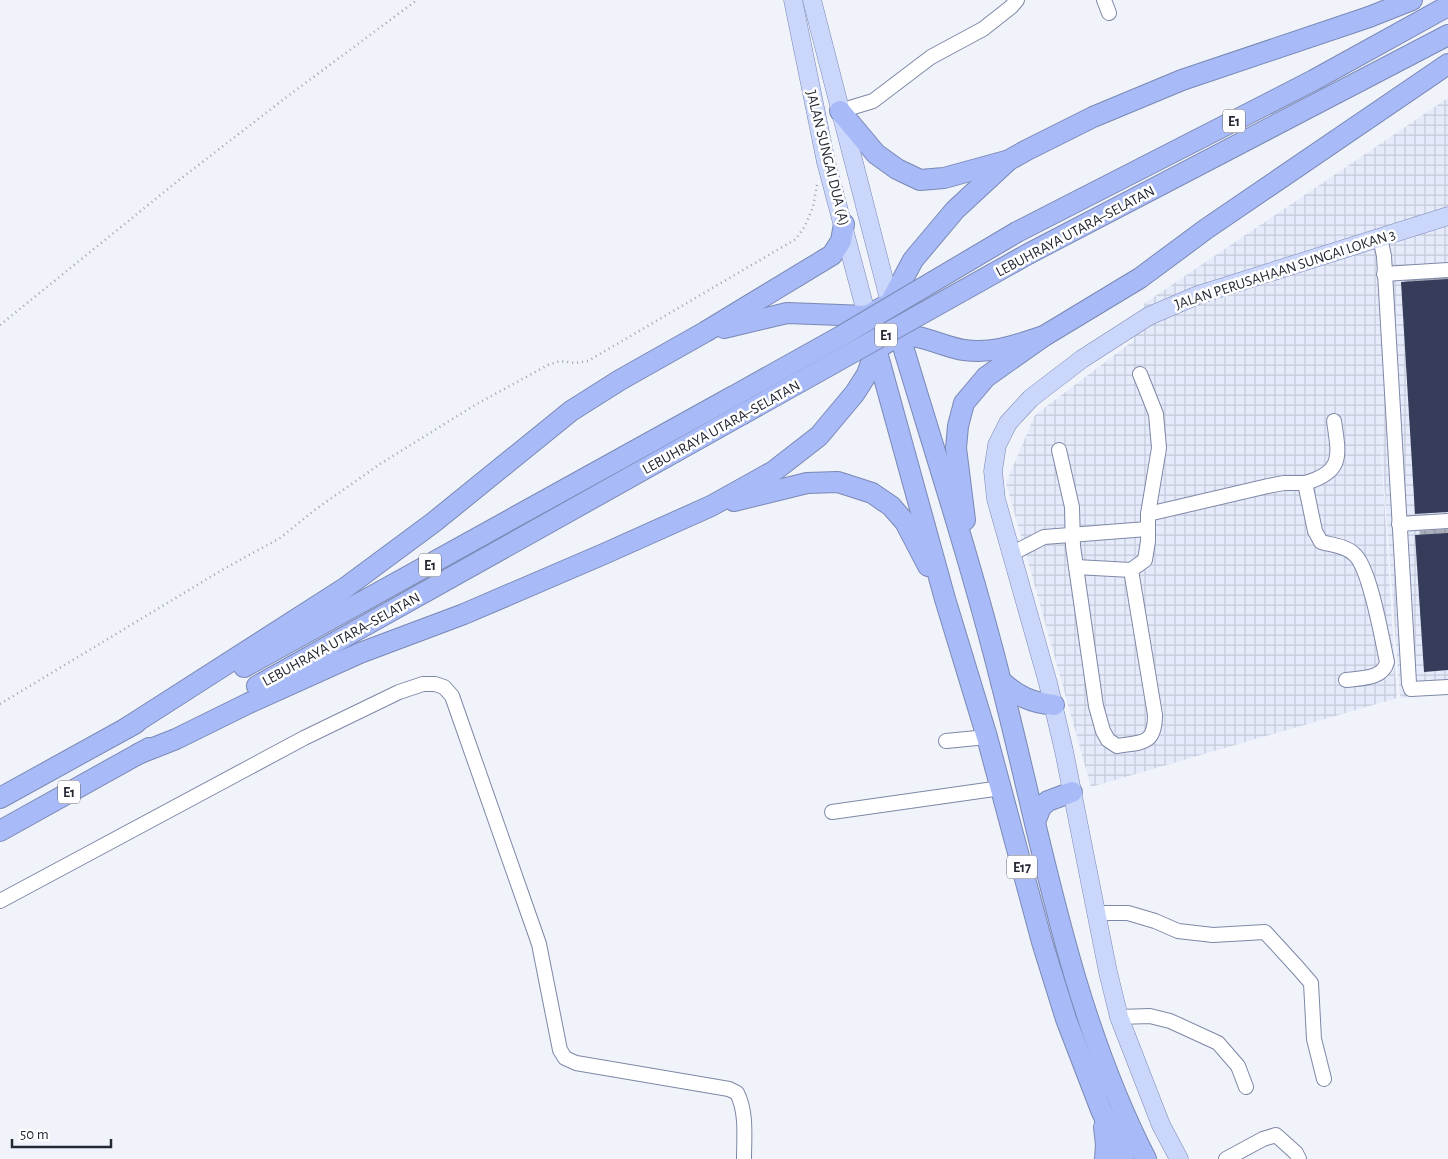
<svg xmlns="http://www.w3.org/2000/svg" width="1448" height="1159" viewBox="0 0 1448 1159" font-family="'Alegreya Sans',sans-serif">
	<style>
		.industrial { fill: url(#industrial-grid) }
		.building { fill: #363e5a; filter: url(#shadow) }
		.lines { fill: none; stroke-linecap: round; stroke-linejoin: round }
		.minor-casing { stroke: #7e88a7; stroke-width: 16 }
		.major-casing { stroke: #7a88b4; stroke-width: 19 }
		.highway-casing { stroke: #7a88b4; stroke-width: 22 }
		.path { stroke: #9fa2ab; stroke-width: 2.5; stroke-dasharray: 1 4; stroke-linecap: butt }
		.minor { stroke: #fff; stroke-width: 14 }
		.major { stroke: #cbd6fb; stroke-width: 18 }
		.highway { stroke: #a8bbf8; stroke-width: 20 }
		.highway-bridge-casing { stroke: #7a88b4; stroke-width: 22; stroke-linecap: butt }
		.highway-bridge { stroke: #a8bbf8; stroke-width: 20 }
		.labels { text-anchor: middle; stroke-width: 5; stroke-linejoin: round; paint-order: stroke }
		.shield { fill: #fff; stroke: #666972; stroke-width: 1 }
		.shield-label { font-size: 14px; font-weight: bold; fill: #252935 }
		.street-label { font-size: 15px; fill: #252935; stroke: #fff }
	</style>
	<defs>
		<pattern id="industrial-grid" width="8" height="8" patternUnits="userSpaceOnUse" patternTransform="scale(1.25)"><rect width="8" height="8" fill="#e6ebfc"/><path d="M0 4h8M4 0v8" fill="none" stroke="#c5cad9"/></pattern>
		<filter id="shadow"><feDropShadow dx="4.5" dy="-4.5" stdDeviation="0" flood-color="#0004"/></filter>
	</defs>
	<rect width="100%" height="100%" fill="#f0f3fa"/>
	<path class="industrial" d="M1448 98V693L1400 698 1377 389 1397 698 1091 787 1006 483 1035 415 1133 341 1145 303Z"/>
	<g class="building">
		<path d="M1448 279V512L1415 514 1401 282Z"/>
		<path d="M1448 533V670L1424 672 1415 535Z"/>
	</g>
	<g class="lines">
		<g class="minor-casing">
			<g id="minor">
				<path d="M1104 0 1109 13"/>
				<path d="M840 111 873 101 931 57 983 29 1011 7 1017 0"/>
				<path d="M1380 238 1384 256 1409 683 1411 689 1448 687"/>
				<path d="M1384 274 1448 270"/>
				<path d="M1059 450 1072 507 1073 546 1096 706 1103 731 1108 740 1117 746C1142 742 1155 745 1155 715L1131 570 1145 560 1148 541V514L1159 448 1156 414 1140 374"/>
				<path d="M1305 483C1344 472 1339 455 1334 421"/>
				<path d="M1148 514 1268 486 1284 483H1305L1315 531 1321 542C1332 545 1346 546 1354 554 1370 567 1382 639 1387 662 1383 679 1361 678 1346 680"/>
				<path d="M1399 524 1448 521"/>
				<path d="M1011 554 1044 537 1147 529"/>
				<path d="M1076 567 1131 570"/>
				<path d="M946 741 987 737"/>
				<path d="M832 812 1001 788"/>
				<path d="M0 901 304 738 399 692 423 684H435L444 687 452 696 539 944 560 1050 565 1058 576 1063 729 1089 737 1093C747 1112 744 1138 744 1159"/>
				<path d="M1097 913H1128L1155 921 1178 931 1213 935 1265 932 1298 968 1311 983 1314 1039 1324 1079"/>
				<path d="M1119 1017 1150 1016 1170 1021 1218 1043 1238 1066 1246 1087"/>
				<path d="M1226 1159 1263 1139 1276 1135 1296 1153 1299 1159"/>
			</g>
		</g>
		<g class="major-casing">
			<g id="major">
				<path d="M793 0 826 162 867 316"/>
				<path d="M812 0 890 303"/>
				<path d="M1179 1159 1161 1125 1119 1017 1108 972 1064 751 1048 683 996 499 993 471 997 445 1008 423 1031 398 1082 359 1149 316 1198 295 1448 216"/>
			</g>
		</g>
		<g class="highway-casing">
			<g id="highway">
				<path d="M840 111 876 154 897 169 920 180 944 178 1006 161"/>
				<path d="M1017 232 1314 80 1448 6"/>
				<path d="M1030 253 1448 35"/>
				<path d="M890 303C927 429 969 554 1001 682 1042 842 1070 1011 1146 1159"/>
				<path d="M867 316 945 599 987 737 1042 942 1066 1019 1101 1110 1124 1159"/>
				<path d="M724 328 787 313 867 316 890 303 913 260 955 210 1009 160 1027 150 1093 117 1182 80 1369 17 1412 0"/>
				<path d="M734 501 807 483 838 482 872 493 891 506 905 522 928 566"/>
				<path d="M965 520 956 448 958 426 964 403 986 377 1044 336 1140 278 1206 229 1448 64"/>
				<path d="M244 667 732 397"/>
				<path d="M1001 681C1019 697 1030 702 1054 705"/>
				<path d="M257 686 741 415"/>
				<path d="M125 729 345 588 434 522 571 411 620 380 705 332 832 255 841 241 844 224"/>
				<path d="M138 754 176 739 249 703 360 653 464 614 606 553 711 506 774 471 819 436 855 393 867 374 876 349C884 345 892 338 900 336 917 332 946 348 964 350 994 354 1016 345 1044 336"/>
				<path d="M0 798 136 723"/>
				<path d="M1035 822 1041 807 1048 801 1072 792"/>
				<path d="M0 831 149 748"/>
				<path d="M1104 1127 1106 1145 1105 1159"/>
			</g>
		</g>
		<g class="path">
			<path d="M0 325 179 180 288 96 417 0"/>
			<path d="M0 704 222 570 280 538 316 509 380 464 475 405 548 365 560 361 575 363 588 361 796 239 805 226 813 207 817 185"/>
		</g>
		<use href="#minor" class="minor"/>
		<use href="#major" class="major"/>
		<use href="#highway" class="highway"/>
		<g class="highway-bridge-casing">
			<g id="highway-bridge">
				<path d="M732 397 843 335 1017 232"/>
				<path d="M741 415 1030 253"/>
			</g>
		</g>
		<use href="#highway-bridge" class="highway-bridge"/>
	</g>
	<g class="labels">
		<g class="shield">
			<rect x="1223" y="109.5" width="22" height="23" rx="4"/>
			<rect x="875" y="323.5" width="22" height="23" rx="4"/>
			<rect x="419" y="553.5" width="22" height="23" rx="4"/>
			<rect x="58" y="780.5" width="22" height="23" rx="4"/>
			<rect x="1007" y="855.5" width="30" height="23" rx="4"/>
		</g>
		<g class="shield-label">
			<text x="1234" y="126">E1</text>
			<text x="886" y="340">E1</text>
			<text x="430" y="570">E1</text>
			<text x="69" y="797">E1</text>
			<text x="1022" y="872">E17</text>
		</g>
		<g class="street-label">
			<text transform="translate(828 158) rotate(76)" y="5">JALAN SUNGAI DUA (A)</text>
			<text transform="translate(1075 231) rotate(-28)" y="5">LEBUHRAYA UTARA–SELATAN</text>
			<text transform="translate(1285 269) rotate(-18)" y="5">JALAN PERUSAHAAN SUNGAI LOKAN 3</text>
			<text transform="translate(721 427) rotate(-29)" y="5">LEBUHRAYA UTARA–SELATAN</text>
			<text transform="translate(341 639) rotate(-29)" y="5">LEBUHRAYA UTARA–SELATAN</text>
		</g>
	</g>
	<path d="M12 1139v8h99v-8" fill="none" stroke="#252935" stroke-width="2.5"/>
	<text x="20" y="1139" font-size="15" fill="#252935" stroke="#ffffff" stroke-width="4" paint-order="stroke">50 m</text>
</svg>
